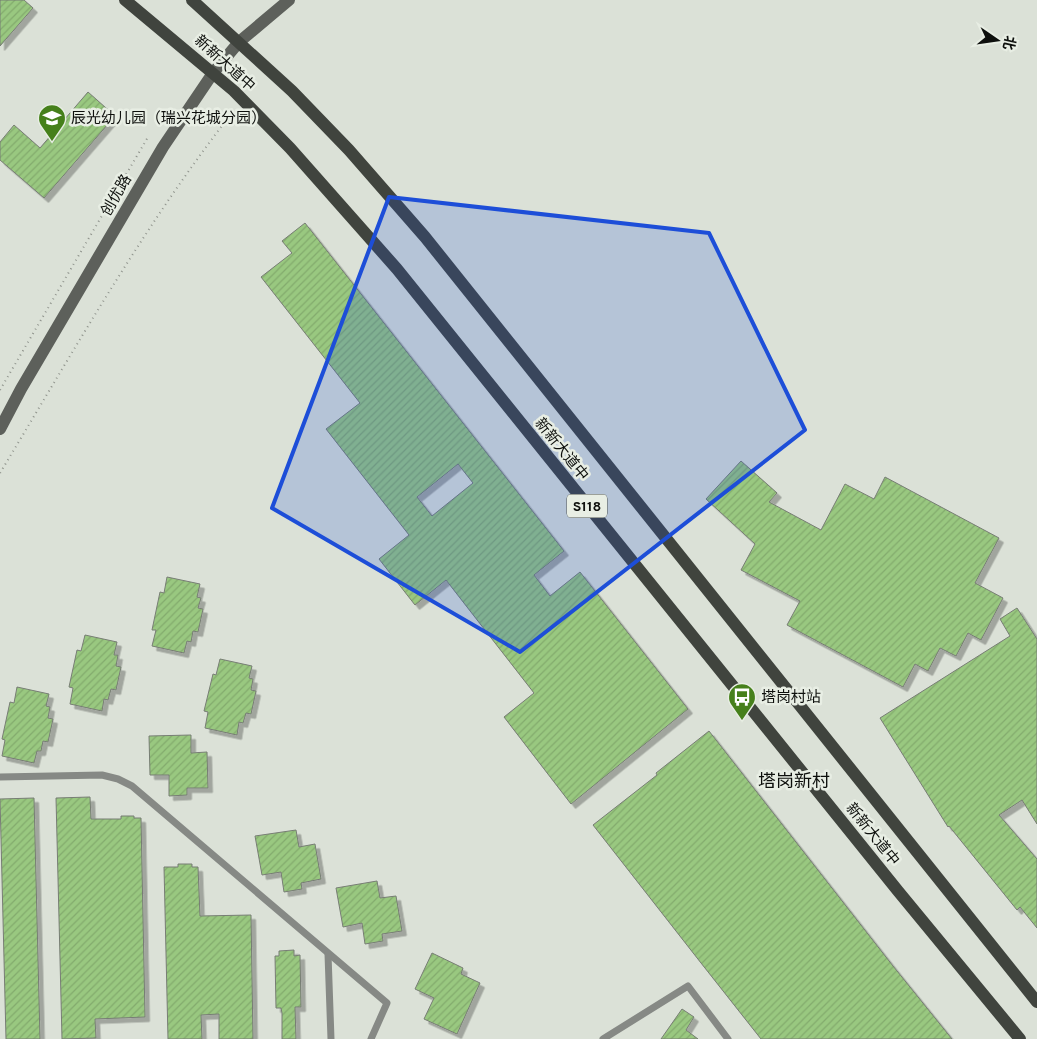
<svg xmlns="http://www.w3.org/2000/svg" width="1037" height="1039" viewBox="0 0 1037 1039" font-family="Overpass,'Noto Sans SC',sans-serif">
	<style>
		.building { fill: url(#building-hatch); stroke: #777d74; fill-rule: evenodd; filter: url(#shadow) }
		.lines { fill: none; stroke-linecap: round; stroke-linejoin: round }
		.path { stroke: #90948d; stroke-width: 2; stroke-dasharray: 1 4; stroke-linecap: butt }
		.lane { stroke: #868985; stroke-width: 7 }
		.secondary { stroke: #5d605b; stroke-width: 12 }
		.primary { stroke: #40443e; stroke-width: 12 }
		.marked { fill: #1d4ed8; fill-opacity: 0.2; stroke: #1d4ed8; stroke-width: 4; stroke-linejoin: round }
		.labels { text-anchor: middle; stroke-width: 5; stroke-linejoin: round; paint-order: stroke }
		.shield { fill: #e8eee4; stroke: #4f534e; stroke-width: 1 }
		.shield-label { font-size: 14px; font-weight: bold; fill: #0e100d }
		.street-label { font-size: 15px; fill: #0e100d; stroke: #e8eee4 }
		.poi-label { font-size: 15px; fill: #0e100d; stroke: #e8eee4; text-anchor: start }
		.quarter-label { font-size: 18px; fill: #0e100d; stroke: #e8eee4 }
	</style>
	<defs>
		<pattern id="building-hatch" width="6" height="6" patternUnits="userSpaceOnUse" patternTransform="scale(1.25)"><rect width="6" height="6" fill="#99c880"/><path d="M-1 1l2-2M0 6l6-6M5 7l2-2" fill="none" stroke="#83ab6d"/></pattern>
		<filter id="shadow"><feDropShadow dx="4.5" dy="4.5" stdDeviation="0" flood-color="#0004"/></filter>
	</defs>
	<rect width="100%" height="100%" fill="#dbe1d7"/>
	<g class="building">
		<path d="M0 0H24L33 8 0 46Z"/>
		<path d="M88 92 115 116 44 198 0 160V142L14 125 40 148Z"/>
		<path d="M305 223 564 551 534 575 550 596 580 572 688 709 571 804 504 717 534 693 460 598 446 580 415 605 379 559 409 535 326 429 360 403 261 277 292 253 282 241ZM458 464 473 483 432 516 417 497Z"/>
		<path d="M741 461 777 493 769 502 821 530 845 484 874 499 885 477 999 538 975 583 1003 598 981 640 968 633 956 656 940 648 928 671 915 664 903 687 787 625 800 601 741 570 755 544 706 499Z"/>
		<path d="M167 577 200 584 197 597 201 598 198 608 203 609 198 632 193 631 191 642 187 641 184 653 152 646 156 630H152L160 592 164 593Z"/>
		<path d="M1017 608 1037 639V824L1022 800 999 815 1037 859V928L1020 907 1017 910 949 826 948 827 880 718 1010 636 1000 619Z"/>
		<path d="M85 635 117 642 114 655H118L116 666 121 667 116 690 111 689 108 700 104 699 102 711 70 704 73 688 69 687 77 650 81 651Z"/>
		<path d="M220 659 252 666 249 678 253 679 251 690 256 691 251 714 246 713 243 723 239 722 237 735 205 728 208 712 204 711 213 674 216 675Z"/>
		<path d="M17 687 49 694 46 706 50 707 48 718 53 719 48 742 43 741 41 751H37L34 763 2 756 5 740 2 739 10 702 14 703Z"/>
		<path d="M709 731 893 966 952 1039H761L701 963 593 825 657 775 656 773Z"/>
		<path d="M191 735V753L207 752 208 788H187V795L169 796V775H150L149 736Z"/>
		<path d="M90 797 91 819H121V816H134V818H141L145 1017 95 1019 96 1038 62 1039 56 798Z"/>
		<path d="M34 798 40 1039H6L0 799Z"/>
		<path d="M296 830 299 847 315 844 321 879 301 883 302 889 284 892 281 872 262 875 255 836Z"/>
		<path d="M178 864H192V867H198L200 916 251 915 253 1039H219V1014L201 1015 202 1039H168L164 867H178Z"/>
		<path d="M377 881 380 898 396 896 402 931 382 934 383 941 365 944 362 923 343 927 336 888Z"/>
		<path d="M294 950V956L300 955 301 1007H295L296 1039H282V1013L281 1008H276L275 956H279V951Z"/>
		<path d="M432 953 463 968 461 974 480 983 457 1034 424 1019 434 998 415 989Z"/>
		<path d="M682 1009 694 1017 686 1030 698 1039H661Z"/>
	</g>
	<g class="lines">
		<g class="path">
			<path d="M0 390 148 137"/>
			<path d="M0 473C73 352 142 229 228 118"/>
		</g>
		<g class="lane">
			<path d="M0 777 102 775 118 779 132 786 387 1003 371 1039"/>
			<path d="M328 954 331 1039"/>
			<path d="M603 1039 688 986 728 1039"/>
		</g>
		<path class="secondary" d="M0 429 21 389 163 147 213 73 239 42 289 0"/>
		<g class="primary">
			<path d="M125 0 234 91 290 148 397 269 898 891 1020 1039"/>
			<path d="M192 0 292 91 349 150 425 237 1037 1002"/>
		</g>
	</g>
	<path class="marked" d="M389 197 709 233 805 430 520 652 272 508Z"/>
	<defs>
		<g id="school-pin" transform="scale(1.4375)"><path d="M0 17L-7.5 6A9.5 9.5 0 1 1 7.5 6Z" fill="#46801b" stroke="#e8eee4"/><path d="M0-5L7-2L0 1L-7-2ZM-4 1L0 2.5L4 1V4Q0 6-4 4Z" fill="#fff"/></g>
		<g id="bus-pin" transform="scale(1.4375)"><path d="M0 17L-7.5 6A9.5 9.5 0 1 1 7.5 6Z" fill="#46801b" stroke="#e8eee4"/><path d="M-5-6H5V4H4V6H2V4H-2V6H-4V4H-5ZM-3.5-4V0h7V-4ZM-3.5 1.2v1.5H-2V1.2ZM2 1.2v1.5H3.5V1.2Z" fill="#fff"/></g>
	</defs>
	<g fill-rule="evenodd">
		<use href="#school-pin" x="52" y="118"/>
		<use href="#bus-pin" x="742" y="697"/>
	</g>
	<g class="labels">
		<rect class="shield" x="567" y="494.5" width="40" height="23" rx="4"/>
		<g class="shield-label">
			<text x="587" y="511">S118</text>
		</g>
		<g class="street-label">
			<text transform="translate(225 63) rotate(42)" y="5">新新大道中</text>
			<text transform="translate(116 195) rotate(-60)" y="5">创优路</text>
			<text transform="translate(562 449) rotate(51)" y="5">新新大道中</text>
			<text transform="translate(873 834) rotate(51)" y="5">新新大道中</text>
		</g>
		<g class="poi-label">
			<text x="71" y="123">辰光幼儿园（瑞兴花城分园）</text>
			<text x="761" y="702">塔岗村站</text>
		</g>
		<g class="quarter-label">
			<text x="794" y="787">塔岗新村</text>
		</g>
	</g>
	<g transform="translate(997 40) rotate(103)" stroke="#e8eee4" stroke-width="4" paint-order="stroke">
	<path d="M0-4L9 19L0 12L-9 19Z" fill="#0e100d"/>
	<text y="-8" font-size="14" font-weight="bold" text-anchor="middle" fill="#0e100d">北</text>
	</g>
</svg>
